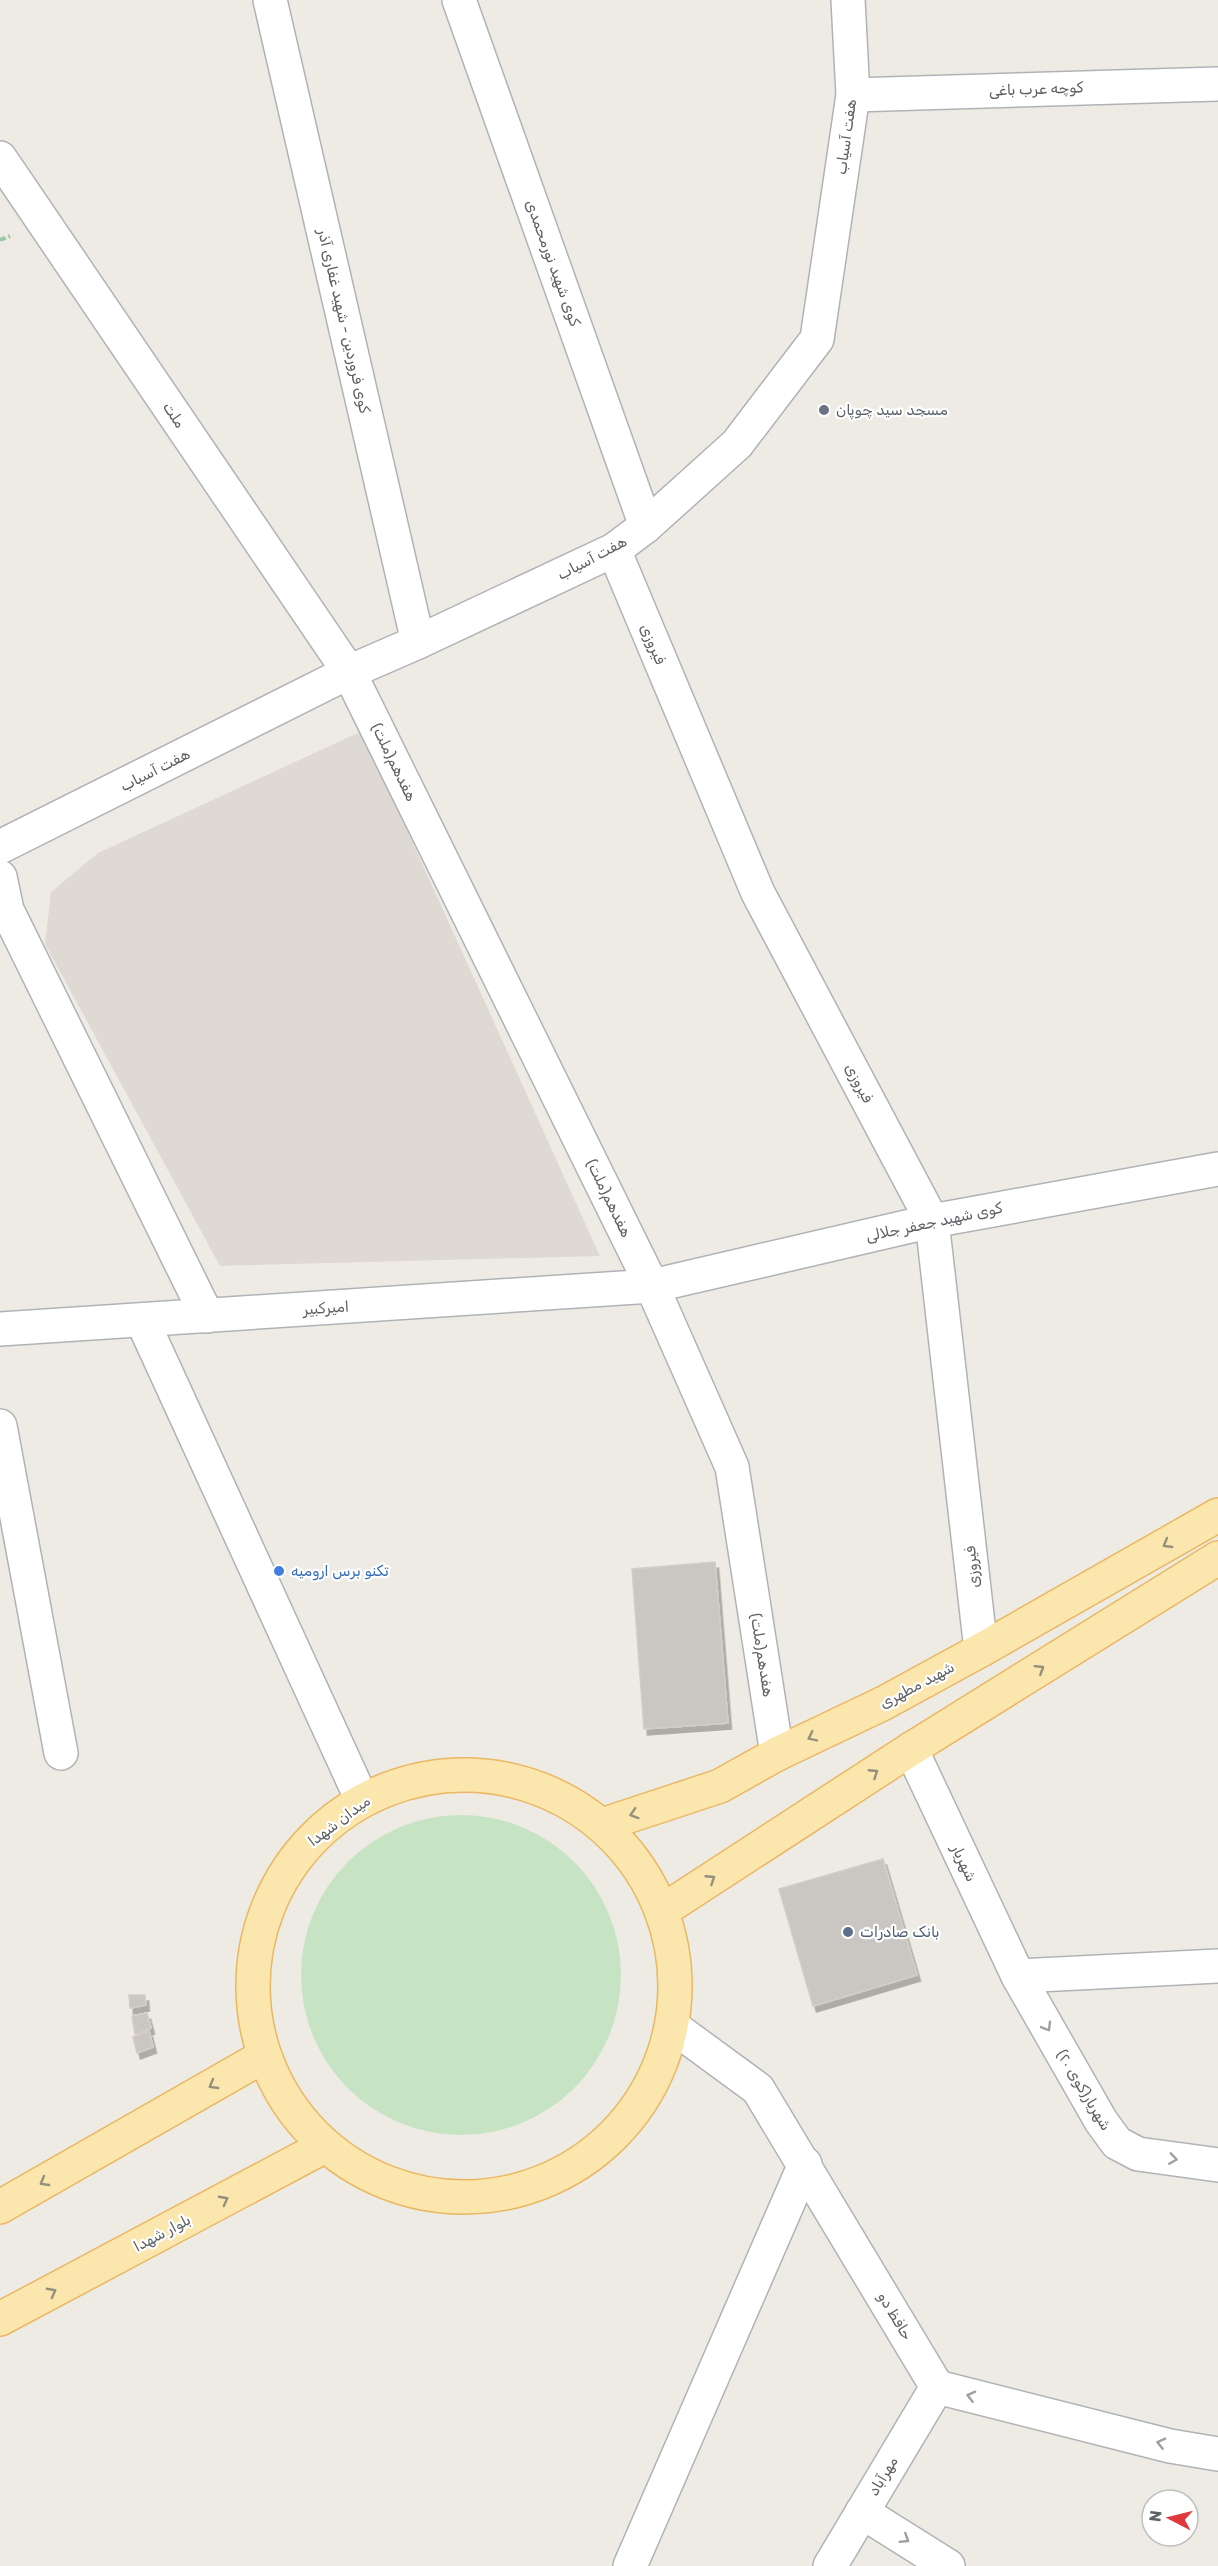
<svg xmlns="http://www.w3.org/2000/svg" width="1218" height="2566" viewBox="0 0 1218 2566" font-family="Rubik,Vazirmatn,sans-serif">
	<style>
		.education { fill: #dedad3 }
		.green { fill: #c6e4c3 }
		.building { fill: #cac6c1; stroke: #d3cdc3; stroke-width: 1.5; filter: url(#shadow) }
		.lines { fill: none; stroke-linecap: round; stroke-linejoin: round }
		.minor-casing { stroke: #b0b3b6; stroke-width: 36 }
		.major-casing { stroke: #eab762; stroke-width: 36 }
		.path { stroke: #9dc6a4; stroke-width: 4; stroke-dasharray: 6 3; stroke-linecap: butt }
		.minor { stroke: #fff; stroke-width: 33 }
		.major { stroke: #fbe7ae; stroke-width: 33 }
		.oneway { stroke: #94907e }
		.oneway2 { stroke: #9ea0a2 }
		.worship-dot { fill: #6b7280; stroke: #fff; stroke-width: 2 }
		.shop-dot { fill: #3f7fe0; stroke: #fff; stroke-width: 2 }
		.service-dot { fill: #5c6f8a; stroke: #fff; stroke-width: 2 }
		.labels { text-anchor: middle; stroke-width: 4.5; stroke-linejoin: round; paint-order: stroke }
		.street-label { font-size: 15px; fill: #5d6164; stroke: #fff }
		.worship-label { font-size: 15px; fill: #5b616d; stroke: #fff; text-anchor: start }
		.shop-label { font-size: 15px; fill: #366cbe; stroke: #fff; text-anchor: start }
		.service-label { font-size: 15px; fill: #4e5e75; stroke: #fff; text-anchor: start }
	</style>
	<defs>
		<filter id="shadow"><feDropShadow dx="3.5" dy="6" stdDeviation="0" flood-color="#0004"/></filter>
	</defs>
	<rect width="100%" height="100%" fill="#eeebe5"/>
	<path class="education" d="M362 731 600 1256 220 1266 45 944 51 892 98 853Z"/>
	<circle class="green" cx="461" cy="1975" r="160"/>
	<g class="building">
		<path d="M715 1562 728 1723 644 1729 632 1569Z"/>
		<path d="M883 1859 917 1975 813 2006 779 1889Z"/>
		<path d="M129 1995H145L146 2005 130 2008Z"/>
		<path d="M147 2013 151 2028 135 2034 132 2016Z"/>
		<path d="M149 2031 153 2047 137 2053 133 2037Z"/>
	</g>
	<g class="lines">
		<g class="minor-casing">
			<g id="minor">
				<path d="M270 0 418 642"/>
				<path d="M459 0 646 526"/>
				<path d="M853 95 1218 84"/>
				<path d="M0 158 349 672 652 1286 732 1467 777 1754"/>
				<path d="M614 550 758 893 932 1221 981 1650"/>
				<path d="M0 847 349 672 418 642 614 550 646 526 737 444 817 339 853 95 848 0"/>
				<path d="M0 877 7 910 207 1316"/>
				<path d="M142 1320 362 1800"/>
				<path d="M0 1329 652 1286 932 1221 1218 1169"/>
				<path d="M0 1426 61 1753"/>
				<path d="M911 1749 1018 1976 1101 2121 1117 2143 1138 2154 1218 2165"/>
				<path d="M1018 1976 1218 1966"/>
				<path d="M672 2026 758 2089 937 2387 1170 2446 1218 2454"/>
				<path d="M862 2512 948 2566"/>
				<path d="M630 2566 805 2164"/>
				<path d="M830 2566 937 2387"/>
			</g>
		</g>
		<g class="major-casing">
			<g id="major">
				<circle cx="464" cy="1986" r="211"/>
				<path d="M602 1825 720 1786 777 1754 884 1703 981 1650 1218 1515"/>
				<path d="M662 1911 911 1749 1218 1558"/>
				<path d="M0 2207 264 2056"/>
				<path d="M0 2319 325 2146"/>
			</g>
		</g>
		<path class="path" d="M0 240 10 236"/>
		<use href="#minor" class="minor"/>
		<use href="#major" class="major"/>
	</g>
	<defs><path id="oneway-chevron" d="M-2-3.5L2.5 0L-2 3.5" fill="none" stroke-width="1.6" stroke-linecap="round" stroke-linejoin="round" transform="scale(1.5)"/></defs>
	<g class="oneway">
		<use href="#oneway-chevron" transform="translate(1167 1544) rotate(150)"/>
		<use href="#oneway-chevron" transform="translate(1040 1669) rotate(-32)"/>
		<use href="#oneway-chevron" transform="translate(812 1737) rotate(154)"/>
		<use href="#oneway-chevron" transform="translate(874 1773) rotate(-33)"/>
		<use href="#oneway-chevron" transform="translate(634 1814) rotate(162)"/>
		<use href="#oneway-chevron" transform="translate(711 1879) rotate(-33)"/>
		<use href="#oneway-chevron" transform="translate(213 2085) rotate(150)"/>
		<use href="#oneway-chevron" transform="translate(44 2182) rotate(150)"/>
		<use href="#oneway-chevron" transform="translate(224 2200) rotate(-28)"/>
		<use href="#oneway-chevron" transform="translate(52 2292) rotate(-28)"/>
	</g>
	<g class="oneway2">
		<use href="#oneway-chevron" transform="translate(1047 2027) rotate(60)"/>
		<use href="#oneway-chevron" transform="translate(1173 2159) rotate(8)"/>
		<use href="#oneway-chevron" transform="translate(971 2396) rotate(-166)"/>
		<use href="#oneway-chevron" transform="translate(1161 2443) rotate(-166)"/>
		<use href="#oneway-chevron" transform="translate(905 2539) rotate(32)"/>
	</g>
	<circle class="worship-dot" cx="824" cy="410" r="6"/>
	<circle class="shop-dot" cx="279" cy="1571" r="6"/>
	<circle class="service-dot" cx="848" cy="1932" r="6"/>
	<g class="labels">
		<g class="street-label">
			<text transform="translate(1036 89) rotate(-2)" y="5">کوچه عرب باغی</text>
			<text transform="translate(846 137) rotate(-82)" y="5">هفت آسیاب</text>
			<text transform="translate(553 263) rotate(70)" y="5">کوی شهید نورمحمدی</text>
			<text transform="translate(344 321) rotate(77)" y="5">کوی فروردین - شهید غفاری آذر</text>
			<text transform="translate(174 415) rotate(56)" y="5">ملت</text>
			<text transform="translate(592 558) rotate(-28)" y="5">هفت آسیاب</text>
			<text transform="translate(653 644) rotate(67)" y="5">فیروزی</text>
			<text transform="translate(394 762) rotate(64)" y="5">هفدهم(ملت)</text>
			<text transform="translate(155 770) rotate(-27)" y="5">هفت آسیاب</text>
			<text transform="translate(859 1083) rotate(62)" y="5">فیروزی</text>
			<text transform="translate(609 1198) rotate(64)" y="5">هفدهم(ملت)</text>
			<text transform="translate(934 1222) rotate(-12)" y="5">کوی شهید جعفر جلالی</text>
			<text transform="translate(326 1308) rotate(-4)" y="5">امیرکبیر</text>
			<text transform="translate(972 1567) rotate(-96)" y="5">فیروزی</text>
			<text transform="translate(762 1655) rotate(81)" y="5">هفدهم(ملت)</text>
			<text transform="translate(917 1685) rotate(-28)" y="5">شهید مطهری</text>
			<text transform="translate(339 1821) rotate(-37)" y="5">میدان شهدا</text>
			<text transform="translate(964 1863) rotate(65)" y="5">شهریار</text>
			<text transform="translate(1084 2090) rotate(59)" y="5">شهریار(کوی ۲۰)</text>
			<text transform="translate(162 2233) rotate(-28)" y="5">بلوار شهدا</text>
			<text transform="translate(895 2316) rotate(59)" y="5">حافظ دو</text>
			<text transform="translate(883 2476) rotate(-59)" y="5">مهرآباد</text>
		</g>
		<g class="worship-label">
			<text x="836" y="415">مسجد سید چوپان</text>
		</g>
		<g class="shop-label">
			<text x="291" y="1576">تکنو برس ارومیه</text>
		</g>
		<g class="service-label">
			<text x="860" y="1937">بانک صادرات</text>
		</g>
	</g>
	<g transform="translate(1170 2518) rotate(277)"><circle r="28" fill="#ffffff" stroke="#bec0c1" stroke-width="1.5"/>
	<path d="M0-4.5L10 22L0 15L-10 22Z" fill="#e0393c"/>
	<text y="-9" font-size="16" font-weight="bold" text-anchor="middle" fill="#5d6164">N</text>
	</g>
</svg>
